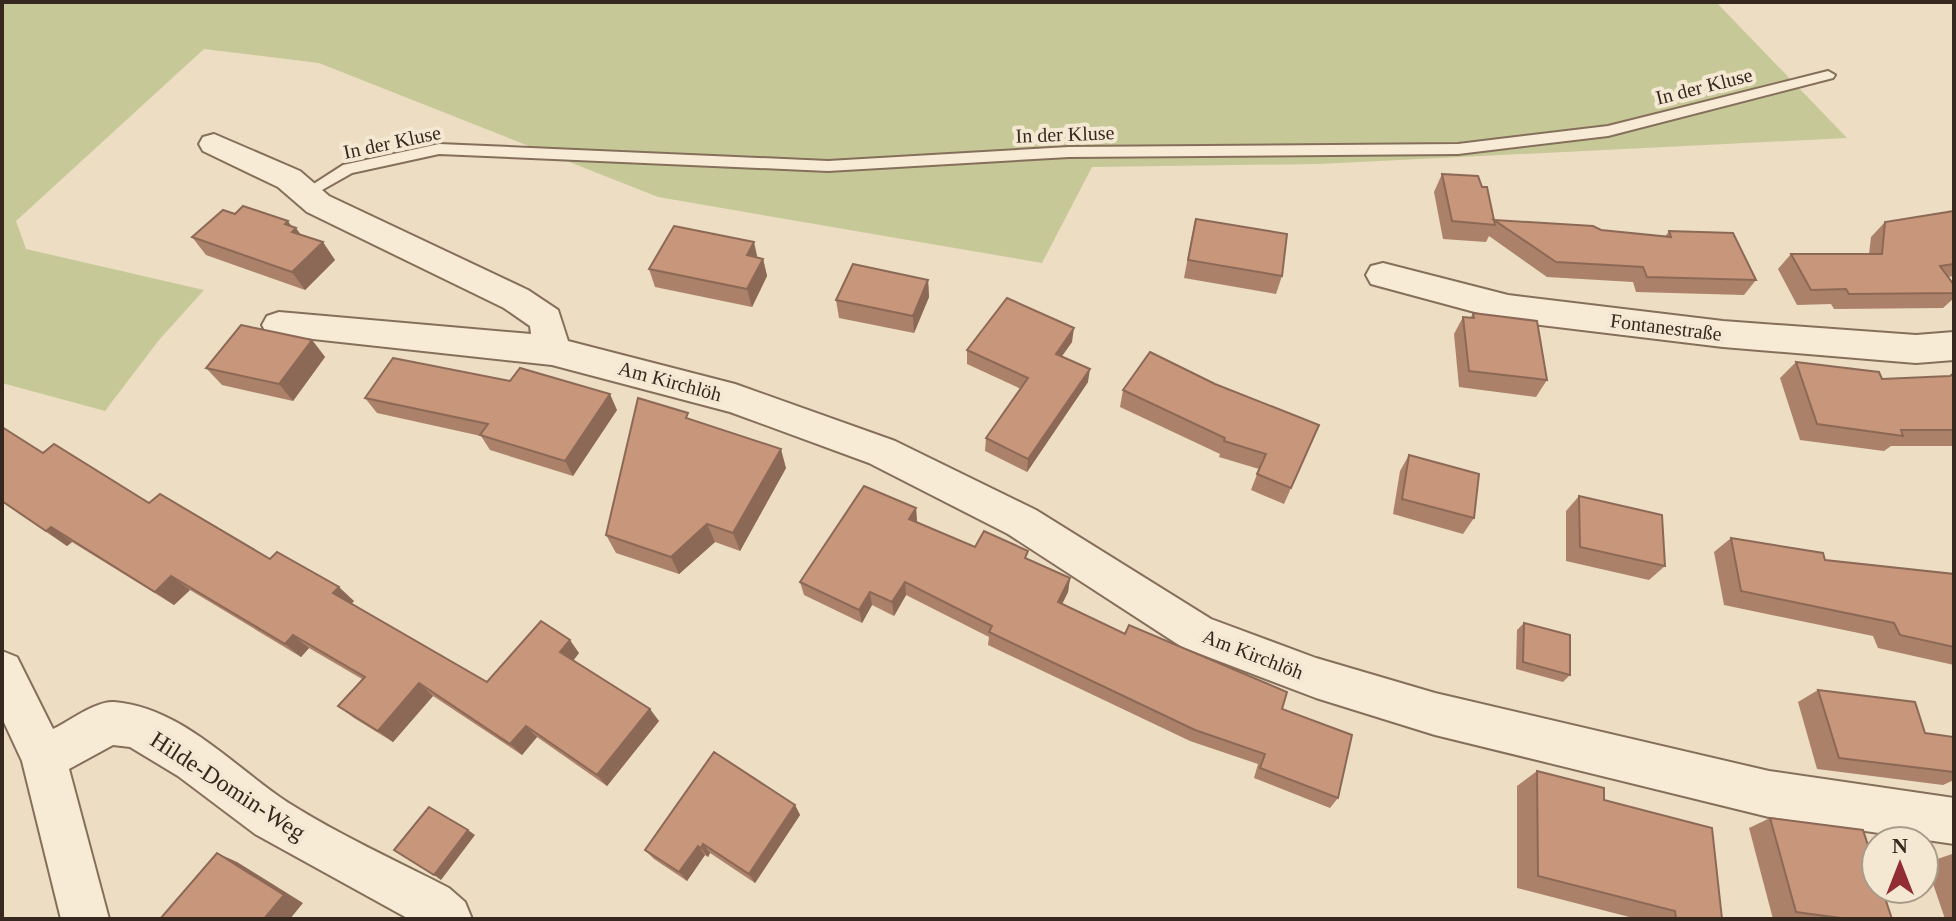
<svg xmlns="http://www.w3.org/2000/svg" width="1956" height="921" viewBox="0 0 1956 921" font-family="Georgia,serif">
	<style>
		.green { fill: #c6c997 }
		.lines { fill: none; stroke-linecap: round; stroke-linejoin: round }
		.service-casing { stroke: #856f5b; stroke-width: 4 }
		.minor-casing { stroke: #856f5b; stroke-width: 4 }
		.service { fill: #f7ebd6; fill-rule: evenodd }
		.minor { fill: #f7ebd6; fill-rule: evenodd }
		.wall { fill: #ac816a }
		.shaded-wall { fill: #8c6956 }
		.building { fill: #c8967b; stroke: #8c6956; stroke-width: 2 }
		.labels { text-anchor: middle; stroke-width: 8; stroke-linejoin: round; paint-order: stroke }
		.street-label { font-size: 20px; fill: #36281e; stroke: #f4e8d2 }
		.near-street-label { font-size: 24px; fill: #36281e; stroke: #f4e8d2 }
	</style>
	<rect width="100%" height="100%" fill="#ecddc3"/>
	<path class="green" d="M2 2H1716L1847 138 1319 164 1092 167 1042 263 658 197 319 63 204 49 16 221 26 249 204 290 159 340 105 411 2 383Z"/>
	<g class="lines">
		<g class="service-casing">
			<path id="service" d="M1828 71 1835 75 1833 78 1608 136 1458 154 1069 157 828 171 439 154 352 173 306 199 298 194 343 165 439 144 828 161 1069 147 1458 144 1608 126Z"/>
		</g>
		<g class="minor-casing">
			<g id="minor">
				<path d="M214 134 300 171 329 196 528 290 558 310 568 341 735 384 895 441 1036 510 1211 619 1316 658 1435 693 1769 771 1954 798V844L1769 817 1435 735 1316 698 1182 647 1008 534 869 463 730 412 552 365 267 334 262 325 267 316 279 312 531 334 530 326 504 308 307 212 278 187 203 151 199 144 203 137Z"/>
				<path d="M1383 263 1508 295 1723 321 1916 335 1954 332V360L1916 363 1723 347 1508 321 1371 284 1366 275 1371 266Z"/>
				<path d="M2 651 17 657 53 729C70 721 95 701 114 702 181 707 234 767 287 802 339 835 395 860 449 888L465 902 472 919H409L255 834 178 776 130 747 113 745 69 769 109 919H61L22 761 2 718Z"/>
			</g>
		</g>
		<use href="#service" class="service"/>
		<use href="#minor" class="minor"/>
	</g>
	<g class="wall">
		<path d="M1442 174 1494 220 1665 237 1669 231 1756 280 1744 295 1636 292 1633 282 1547 277 1489 236 1486 242 1443 239 1434 192Z"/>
		<path d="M1954 211V276L1948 277 1954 285V298L1943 308 1834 309 1831 304 1797 305 1778 269 1791 254H1869L1871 237 1885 222Z"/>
		<path d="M235 214 292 226 301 235 335 260 305 290 206 255 192 237Z"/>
		<path d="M1195 219 1282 276 1276 294 1184 278Z"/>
		<path d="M757 257 763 259 767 276 752 307 655 287 649 269Z"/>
		<path d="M928 280 929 297 914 333 839 318 836 300Z"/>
		<path d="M1473 313 1547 380 1536 397 1459 387 1454 334 1463 317H1471Z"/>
		<path d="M312 340 325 357 293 401 222 385 206 368Z"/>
		<path d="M1072 342 1062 356 1088 382 1027 472 985 451 986 438 1021 389 967 364V350Z"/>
		<path d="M1796 362 1882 379 1950 376 1954 373V446H1891L1884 451 1800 440 1780 378Z"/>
		<path d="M1215 384 1319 425 1284 504 1251 490 1259 469 1219 457 1220 454 1120 407 1123 390Z"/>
		<path d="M365 398 617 410 573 476 490 450 481 436 377 413Z"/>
		<path d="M691 420 786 468 740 551 715 542 679 574 616 553 606 535Z"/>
		<path d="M2 427 43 453 270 559 354 601 351 604 487 682 579 653 573 660 659 721 607 786 537 737 522 755 433 696 393 742 354 718 338 706 362 679 309 648 301 657 190 590 174 605 72 542 67 546 2 502Z"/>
		<path d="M1409 455 1474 518 1463 534 1393 514 1400 471Z"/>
		<path d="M1579 496 1665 566 1649 580 1566 561V511Z"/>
		<path d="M916 508 917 522 975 547 1028 559 1070 578 1068 592 1062 604 1282 709 1338 798 1330 808 1254 778 1258 764 1190 741 988 645 989 637 906 595 894 616 872 605 862 623 804 595 800 582Z"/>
		<path d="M1731 538 1825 560 1954 574V665L1878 648 1873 636 1724 605 1714 552Z"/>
		<path d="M1524 623 1570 675 1563 682 1516 669 1517 630Z"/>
		<path d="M1818 690 1925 733 1954 737V780L1943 785 1817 769 1798 702Z"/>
		<path d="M1537 771 1604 800 1722 919H1637L1517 888V786Z"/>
		<path d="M795 805 800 815 755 883 710 853 708 857 705 855 687 881 654 859 645 850Z"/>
		<path d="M1770 818 1892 919H1773L1749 828Z"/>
		<path d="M1952 854H1954V919H1945L1926 863Z"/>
	</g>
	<g class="shaded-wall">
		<path d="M288 221 294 230 296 228 309 246 305 250 285 224Z"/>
		<path d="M323 242 335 260 305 290 292 272Z"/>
		<path d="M754 242 758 260 747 255Z"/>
		<path d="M763 259 767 276 752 307 747 289Z"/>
		<path d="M928 280 929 297 914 333 913 316Z"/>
		<path d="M1074 328 1072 342 1054 367 1056 354Z"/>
		<path d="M312 340 325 357 293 401 279 384Z"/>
		<path d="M1090 369 1088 382 1027 472 1028 459Z"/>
		<path d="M610 394 617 410 573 476 565 461Z"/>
		<path d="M781 449 786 468 740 551 733 533Z"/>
		<path d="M916 508 917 523 909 519Z"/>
		<path d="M707 524 715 542 679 574 671 557Z"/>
		<path d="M51 527 72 542 67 546 46 531Z"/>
		<path d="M171 576 190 590 174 605 155 592Z"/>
		<path d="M1070 578 1068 592 1056 616 1058 602Z"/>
		<path d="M905 582 906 595 894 616 892 602Z"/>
		<path d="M339 587 354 601 348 607 333 593Z"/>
		<path d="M870 592 872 605 862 623 859 610Z"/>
		<path d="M293 635 309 648 301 657 285 644Z"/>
		<path d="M570 640 579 653 570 665 560 652Z"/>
		<path d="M419 683 433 696 393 742 378 731Z"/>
		<path d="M650 709 659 721 607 786 597 775Z"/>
		<path d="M526 726 537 737 522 755 510 744Z"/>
		<path d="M795 805 800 815 755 883 749 874Z"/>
		<path d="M468 830 475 835 441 880 434 875Z"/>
		<path d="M703 844 710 853 708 857 701 848Z"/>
		<path d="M698 846 705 855 687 881 679 872Z"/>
		<path d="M217 853 237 862 303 903 290 919H264Z"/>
	</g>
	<g class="building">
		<path d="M1442 174 1478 176 1482 187H1487L1495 225 1452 221Z"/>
		<path d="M243 206 288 221 285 224 296 228 292 232 323 242 292 272 192 237 223 210 235 214Z"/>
		<path d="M1954 211V264L1940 266 1954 285V293L1849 294 1846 289 1811 290 1791 254H1882L1885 222Z"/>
		<path d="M1196 219 1287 234 1282 276 1188 260Z"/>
		<path d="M1494 220 1593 226 1601 230 1671 237 1669 231 1733 233 1756 280 1647 277 1643 267 1556 262Z"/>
		<path d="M674 226 754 242 747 255 763 259 747 289 649 269Z"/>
		<path d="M853 264 928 280 913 316 836 300Z"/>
		<path d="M1007 298 1074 328 1056 354 1090 369 1028 459 986 438 1028 378 967 350Z"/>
		<path d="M1473 313 1537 321 1547 380 1469 371 1463 317 1474 318Z"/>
		<path d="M241 325 312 340 279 384 206 368Z"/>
		<path d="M1150 352 1215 384 1319 425 1291 488 1257 474 1266 454 1224 441 1225 438 1123 390Z"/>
		<path d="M393 358 510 381 520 368 610 394 565 461 480 435 488 424 365 398Z"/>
		<path d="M1796 362 1879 372 1882 379 1950 376 1954 373V430H1901L1903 436 1817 424Z"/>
		<path d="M638 398 688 413 686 418 781 449 733 533 707 524 671 557 606 535Z"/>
		<path d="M2 427 43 453 54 444 149 503 160 494 270 559 277 552 339 587 333 593 487 682 541 621 570 640 560 652 650 709 597 775 526 726 510 744 419 683 378 731 338 706 365 677 293 635 285 644 171 576 155 592 51 527 46 531 2 501Z"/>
		<path d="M1409 455 1479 474 1474 518 1402 499Z"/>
		<path d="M864 486 916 508 909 519 975 547 984 531 1028 551 1025 558 1070 578 1058 602 1125 634 1129 625 1287 692 1282 709 1352 735 1338 798 1260 768 1265 754 1195 730 989 632 992 626 905 582 892 602 870 592 859 610 800 582Z"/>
		<path d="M1579 496 1662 515 1665 566 1580 547Z"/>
		<path d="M1731 538 1823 553 1825 560 1954 574V647L1900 635 1894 623 1741 591Z"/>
		<path d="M1524 623 1570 635V675L1523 662Z"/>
		<path d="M1818 690 1915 702 1925 733 1954 737V772L1839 758Z"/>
		<path d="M714 752 795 805 749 874 703 844 701 848 698 846 679 872 645 850Z"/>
		<path d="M1537 771 1604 788V800L1712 828 1722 919H1676L1675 911 1538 876Z"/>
		<path d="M429 807 468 830 434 875 394 850Z"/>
		<path d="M1770 818 1863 830 1876 870V889H1882L1892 919H1848L1796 912Z"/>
		<path d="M217 853 284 895 264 919H160Z"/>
	</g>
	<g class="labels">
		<g class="street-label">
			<text transform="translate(1704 86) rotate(-14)" y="7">In der Kluse</text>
			<text transform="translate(1065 134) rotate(-2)" y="7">In der Kluse</text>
			<text transform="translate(392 142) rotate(-12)" y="7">In der Kluse</text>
			<text transform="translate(1666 327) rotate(7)" y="7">Fontanestraße</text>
			<text transform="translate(670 381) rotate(15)" y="7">Am Kirchlöh</text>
			<text transform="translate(1253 654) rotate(21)" y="7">Am Kirchlöh</text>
		</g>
		<g class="near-street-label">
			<text transform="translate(228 786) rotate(33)" y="8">Hilde-Domin-Weg</text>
		</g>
	</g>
	<rect width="1956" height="921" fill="none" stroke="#36281e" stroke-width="8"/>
	<g transform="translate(1900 865)"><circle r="38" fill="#f4e8d2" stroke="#a89b8a" stroke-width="2"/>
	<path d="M0-6L14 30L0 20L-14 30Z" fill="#912e34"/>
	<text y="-12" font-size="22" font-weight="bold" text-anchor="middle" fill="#36281e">N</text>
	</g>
</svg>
